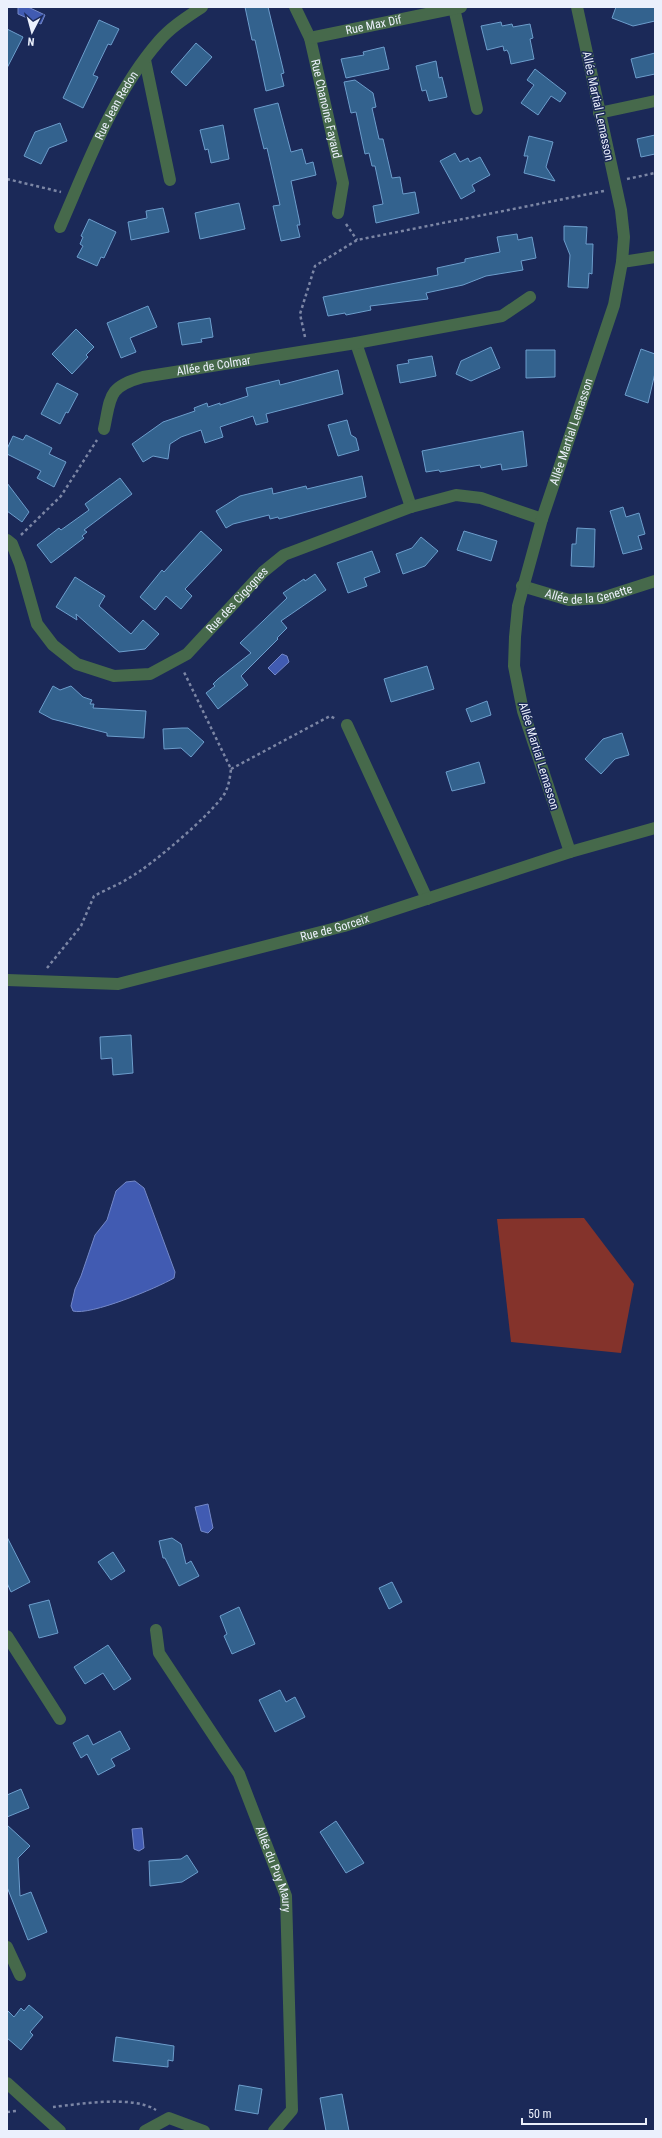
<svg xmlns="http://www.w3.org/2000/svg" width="662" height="2138" viewBox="0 0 662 2138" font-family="'Roboto Condensed',sans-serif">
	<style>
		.green { fill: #84332b }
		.water { fill: #415bb2; stroke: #7488c8 }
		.building { fill: #33628e; stroke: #6c9dcc }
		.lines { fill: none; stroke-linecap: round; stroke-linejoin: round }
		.path { stroke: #7c86a5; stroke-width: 2.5; stroke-dasharray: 3 3; stroke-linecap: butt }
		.street { stroke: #46694b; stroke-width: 12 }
		.labels { text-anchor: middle; stroke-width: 3; stroke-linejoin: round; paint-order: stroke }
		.street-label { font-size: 12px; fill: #ebf0fc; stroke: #1b2958 }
	</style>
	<rect width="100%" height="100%" fill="#1b2958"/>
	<path class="green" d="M584 1218 634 1284 621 1353 511 1342 497 1219Z"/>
	<g class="water">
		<path d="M18 7H28L45 15 41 24 18 14Z"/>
		<path d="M282 654 287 656 289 662 275 675 268 668Z"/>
		<path d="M135 1181 144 1188 175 1272 174 1278C157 1288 90 1316 73 1311L71 1306 75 1289 81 1276 95 1235 107 1220 116 1191 126 1182Z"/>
		<path d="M208 1504 213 1528 208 1533 201 1531 195 1507Z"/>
		<path d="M142 1828 144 1848 139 1851 134 1849 132 1829Z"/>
	</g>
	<g class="building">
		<path d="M245 7H268L284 73 281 74 284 86 266 91 255 40H252Z"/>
		<path d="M616 7H655V21L633 26 612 18Z"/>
		<path d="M99 20 119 29 111 45 108 44 93 75 98 77 83 108 63 98Z"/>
		<path d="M501 22 502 26 512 24 513 27 530 24 533 38 530 39 534 59 511 64 509 54 507 50 504 51 503 46 487 50 481 26Z"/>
		<path d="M7 29 23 37 7 68Z"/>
		<path d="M196 43 212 57 186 86 171 72Z"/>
		<path d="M384 47 389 69 346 78 341 59 364 55 363 52Z"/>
		<path d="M655 53V74L636 78 631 59Z"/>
		<path d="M436 61 439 78 442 77 447 97 429 101 426 90 422 91 416 66Z"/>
		<path d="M535 69 566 93 560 102 551 96 538 115 521 103 534 85 527 80Z"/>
		<path d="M355 80 373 93 376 107 372 108 379 139H383L392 178 400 177 403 194 415 192 419 213 376 223 373 206 383 204 375 166H372L369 153 365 154 356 112 351 113 344 82Z"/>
		<path d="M278 103 291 152 302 149 306 164 313 162 316 175 291 181 299 219 300 225H297L300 237 281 241 273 206 280 205 267 148 264 149 254 109Z"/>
		<path d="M60 123 67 141 49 148 41 164 24 156 35 132Z"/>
		<path d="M223 125 229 159 211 163 208 149 205 150 200 130Z"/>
		<path d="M655 135V154L641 157 637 139Z"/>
		<path d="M529 136 553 142 546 167 555 181 524 173 528 156H524Z"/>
		<path d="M455 153 460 162 468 158 470 162 480 157 490 175 472 185 475 191 461 199 440 161Z"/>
		<path d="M239 203 245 229 200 239 195 213Z"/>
		<path d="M163 208 169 232 131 240 128 222 147 218 146 211Z"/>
		<path d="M89 219 116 232 104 258 101 257 97 266 77 257 83 246 80 244 83 237 81 236Z"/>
		<path d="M564 226 587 227 586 244H593L592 274 589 273 588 288 568 287 570 255 564 240Z"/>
		<path d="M517 234 518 240 532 237 536 258 521 261 523 270 486 276 463 285 426 293 428 299 370 306 371 310 346 315 345 313 328 316 323 297 438 275 437 268 465 262V259L500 252 497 237Z"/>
		<path d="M148 306 157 327 130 338 136 352 121 358 107 323Z"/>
		<path d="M210 318 213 337 201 339 202 342 182 345 178 323Z"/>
		<path d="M76 329 94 347 86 355 88 357 72 374 52 354Z"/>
		<path d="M491 347 500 368 471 381 456 374 461 361Z"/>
		<path d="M641 349 655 354V373L648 403 625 395Z"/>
		<path d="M526 350H555V377L526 378Z"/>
		<path d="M432 356 436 376 400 383 397 365 409 363 408 360Z"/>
		<path d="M338 370 343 394 266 414 268 422 256 425 253 416 220 427 223 437 205 443 201 430 181 437 170 444 168 459 153 456 143 462 132 444 163 422 195 411 194 408 207 403 208 407 220 403V405L248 396 246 388 279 380 280 385Z"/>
		<path d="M57 383 78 394 68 413 66 412 60 424 41 414Z"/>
		<path d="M347 420 351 435 356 438 359 450 338 456 328 425Z"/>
		<path d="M523 431 527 466 502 470 501 464 481 468 480 465 440 472 439 470 426 472 422 451Z"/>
		<path d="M26 435 52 448 49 454 66 462 54 487 37 478 41 471 7 454V449L13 436 23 440Z"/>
		<path d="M362 476 366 497 279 519 278 517 270 519 269 515 233 524 226 528 216 511 240 496 272 488 273 494 306 486 307 489Z"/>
		<path d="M120 478 132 494 84 530 87 532 82 536 84 538 51 563 37 545 59 528 61 530 89 510 85 504Z"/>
		<path d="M7 483 29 512 22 522 7 511Z"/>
		<path d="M623 507 626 517 639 513 645 534 638 536 642 549 623 554 610 511Z"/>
		<path d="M577 528 595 529 594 567 571 566 572 544H576Z"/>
		<path d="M201 531 222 550 185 589 192 596 181 609 166 596 155 610 140 597 162 570 164 572Z"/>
		<path d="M464 531 497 541 491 561 457 550Z"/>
		<path d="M421 537 438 551 425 566 403 574 396 554 412 548Z"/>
		<path d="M372 551 380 572 364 578 367 586 348 593 337 563Z"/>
		<path d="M315 574 326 590 281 621 287 628 277 638 278 639 241 676 248 685 218 709 206 693 215 686 213 684 218 679 251 653 240 643 287 598 283 593 304 579 305 581Z"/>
		<path d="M75 577 105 596 99 606 131 634 143 620 159 634 145 649 119 652 76 614 77 620 56 607Z"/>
		<path d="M427 666 434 689 391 702 384 679Z"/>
		<path d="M53 686 60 690 71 686 83 697 92 700 90 704H94L93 708 146 711 144 738 107 736V733L52 719 39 712Z"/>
		<path d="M487 701 491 715 471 722 466 709Z"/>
		<path d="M182 728H188L204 742 191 757 181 748 164 749 163 729Z"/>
		<path d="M622 733 629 755 615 759 601 774 585 759 603 739Z"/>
		<path d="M479 762 485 783 452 791 446 772Z"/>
		<path d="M131 1035 133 1073 113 1075 112 1058 101 1059 100 1037Z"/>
		<path d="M7 1537 30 1582 11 1592 7 1583Z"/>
		<path d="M172 1538 181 1544 186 1564 191 1561 199 1576 179 1586 165 1558H163L159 1541Z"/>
		<path d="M113 1552 125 1571 111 1580 98 1562Z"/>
		<path d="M392 1582 402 1602 389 1609 379 1588Z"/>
		<path d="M49 1600 58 1633 39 1638 29 1605Z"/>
		<path d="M239 1607 255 1644 232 1654 224 1636 227 1634 220 1616Z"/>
		<path d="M108 1645 131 1679 114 1690 103 1673 85 1684 74 1667Z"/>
		<path d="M280 1690 286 1702 295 1697 305 1717 275 1732 259 1700Z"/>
		<path d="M120 1731 130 1749 111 1759 115 1766 98 1775 87 1754 81 1758 73 1743 88 1735 93 1745Z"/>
		<path d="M21 1789 29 1808 7 1817V1795Z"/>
		<path d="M336 1821 364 1863 346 1873 320 1832Z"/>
		<path d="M7 1825 30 1846 18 1858 20 1896 31 1892 47 1932 28 1940 7 1887Z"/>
		<path d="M187 1855 198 1872 182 1882 150 1886 149 1861 181 1859Z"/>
		<path d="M29 2005 43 2017 30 2032 33 2035 21 2050 7 2038V2010L14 2017 21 2008 24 2011Z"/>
		<path d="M116 2037 174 2046 173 2061 168 2060V2067L113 2061Z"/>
		<path d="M239 2085 262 2089 258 2114 235 2110Z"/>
		<path d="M342 2094 349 2131H326L320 2098Z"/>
	</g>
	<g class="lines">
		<g class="path">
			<path d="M7 179 61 192"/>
			<path d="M627 179 655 173"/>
			<path d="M346 224 357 240"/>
			<path d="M305 337 300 314 315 266 357 240 604 191"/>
			<path d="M21 535 61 496 97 440"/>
			<path d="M231 769 330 716 336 719"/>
			<path d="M47 968 81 926 94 896C105 890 118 885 129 878 151 866 213 813 225 793 229 785 230 777 231 769L183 670"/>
			<path d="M53 2107C81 2104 132 2095 156 2110"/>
			<path d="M7 2112 16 2111"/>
		</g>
		<g class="street">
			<path id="s1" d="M295 7 310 38 343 183 338 213"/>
			<path d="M454 8 477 109"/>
			<path id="s2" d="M310 38 461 7"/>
			<path d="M145 60 170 180"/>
			<path d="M599 113 655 101"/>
			<path id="s3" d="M60 227C88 163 113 94 159 41 171 27 187 17 202 7"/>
			<path d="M622 262 655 257"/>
			<path d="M356 343 411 507"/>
			<path id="s4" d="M104 429C111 397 107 387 143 377L356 343 502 316 530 297"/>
			<path id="s5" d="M7 540 12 544 20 564 37 624 53 645 77 664 114 676 150 674 187 654 263 572 284 555 411 507 456 495 481 498 542 519"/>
			<path id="s6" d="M522 586 569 600 602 598 655 581"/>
			<path d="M347 725 427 899"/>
			<path id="s7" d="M570 852 523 711 514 666 515 637 518 606 542 519 614 305 622 262 624 237 621 210 577 7"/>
			<path id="s8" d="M7 980 118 984 344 926 570 852 655 828"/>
			<path id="s9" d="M156 1630 159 1653 239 1774 286 1896 292 2110 274 2131"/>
			<path d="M7 1636 60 1719"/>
			<path d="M7 1947 20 1975"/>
			<path d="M7 2083 60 2131"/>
			<path d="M145 2131 169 2118 204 2131"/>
		</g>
	</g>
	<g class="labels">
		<g class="street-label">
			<text dy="4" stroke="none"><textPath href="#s2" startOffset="65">Rue Max Dif</textPath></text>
			<text transform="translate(598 106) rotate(78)" y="4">Allée Martial Lemasson</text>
			<text dy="4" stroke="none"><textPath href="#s3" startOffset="134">Rue Jean Redon</textPath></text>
			<text dy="4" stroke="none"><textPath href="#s1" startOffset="107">Rue Chanoine Fayaud</textPath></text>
			<text dy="4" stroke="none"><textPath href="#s4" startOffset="143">Allée de Colmar</textPath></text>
			<text dy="4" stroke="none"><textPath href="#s7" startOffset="437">Allée Martial Lemasson</textPath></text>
			<text dy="4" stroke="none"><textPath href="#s6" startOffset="69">Allée de la Genette</textPath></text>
			<text dy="4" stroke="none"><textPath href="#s5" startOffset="338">Rue des Cigognes</textPath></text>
			<text transform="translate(539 756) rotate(73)" y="4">Allée Martial Lemasson</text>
			<text dy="4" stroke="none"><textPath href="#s8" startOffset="335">Rue de Gorceix</textPath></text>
			<text dy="4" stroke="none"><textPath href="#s9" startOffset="270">Allée du Puy Maury</textPath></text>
		</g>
	</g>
	<rect width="662" height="2138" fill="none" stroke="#ebf0fc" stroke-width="16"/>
	<g transform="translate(32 32) rotate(186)" stroke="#1b2958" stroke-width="3" paint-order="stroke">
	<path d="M0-3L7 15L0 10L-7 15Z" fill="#ebf0fc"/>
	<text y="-6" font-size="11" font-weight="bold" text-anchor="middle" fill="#ebf0fc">N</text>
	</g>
	<path d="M522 2118v6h124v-6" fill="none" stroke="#ebf0fc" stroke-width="2"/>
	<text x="528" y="2118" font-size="12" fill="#ebf0fc" stroke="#1b2958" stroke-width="3" paint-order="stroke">50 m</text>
</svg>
